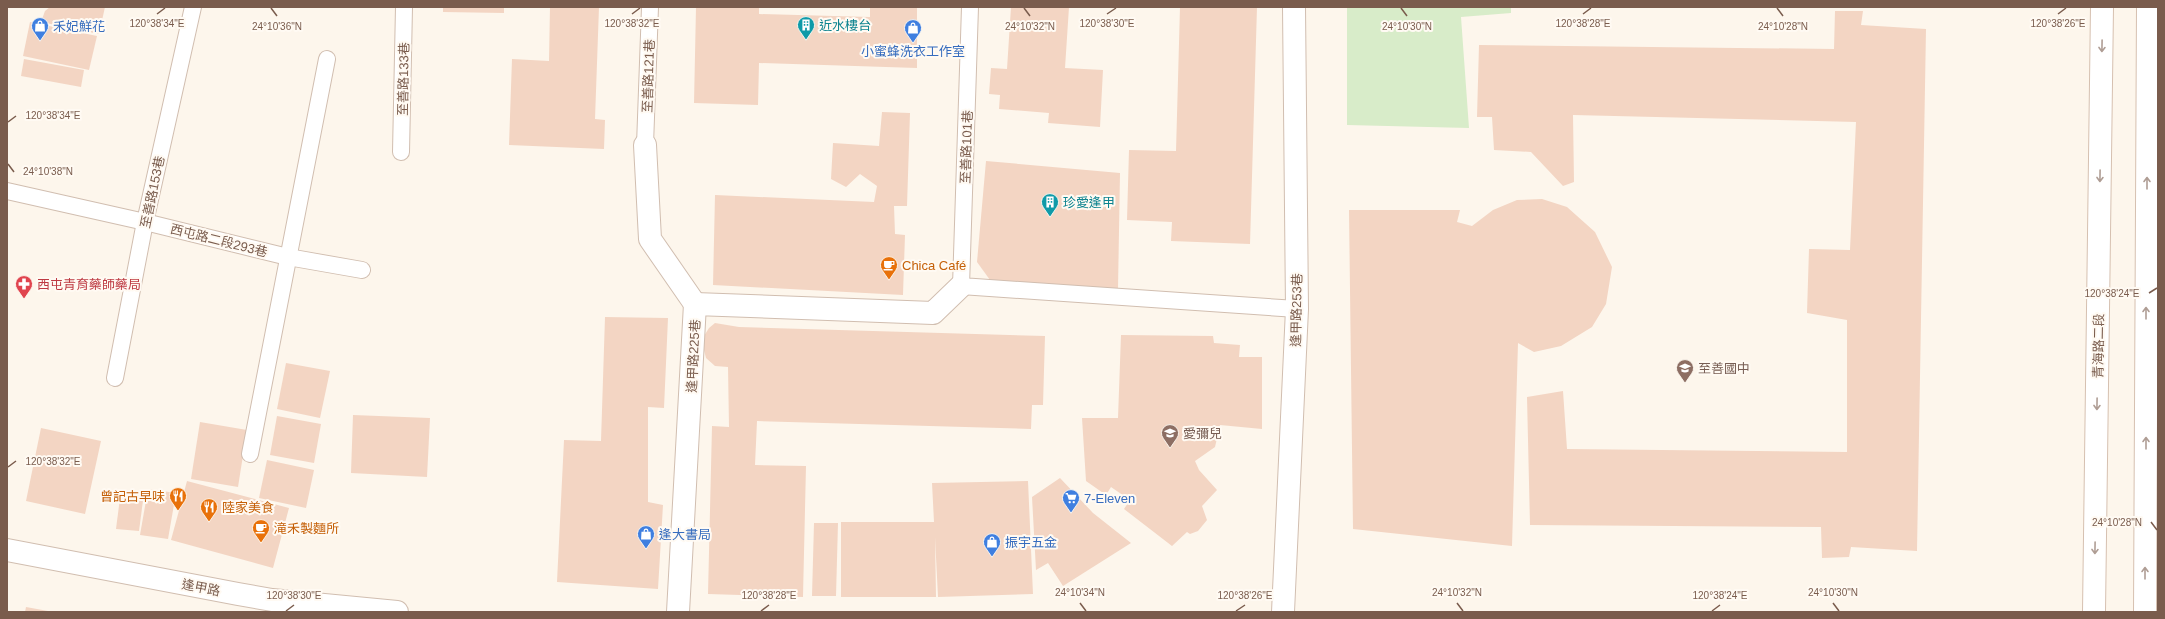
<svg xmlns="http://www.w3.org/2000/svg" width="2165" height="619" viewBox="0 0 2165 619" font-family="Arial,'Noto Sans TC',sans-serif">
	<style>
		.green { fill: #d8ecc9 }
		.building { fill: #f3d5c3 }
		.lines { fill: none; stroke-linecap: round; stroke-linejoin: round }
		.lane-casing { stroke: #d1beb0; stroke-width: 18 }
		.street-casing { stroke: #d1beb0; stroke-width: 24 }
		.secondary-casing { stroke: #d6c0b0; stroke-width: 24 }
		.lane { stroke: #fff; stroke-width: 16 }
		.street { stroke: #fff; stroke-width: 22 }
		.secondary { stroke: #fff; stroke-width: 22 }
		.oneway { stroke: #af9d94 }
		.ticks { fill: none; stroke: #7a5c4d; stroke-width: 1.5 }
		.labels { text-anchor: middle; stroke-width: 4; stroke-linejoin: round; paint-order: stroke }
		.culture-label { font-size: 13px; fill: #0d838f; stroke: #fffaf3; text-anchor: start }
		.shop-label { font-size: 13px; fill: #366cbe; stroke: #fffaf3; text-anchor: start }
		.street-label { font-size: 13px; fill: #7a5c4d; stroke: #fffaf3 }
		.food-label { font-size: 13px; fill: #c56008; stroke: #fffaf3; text-anchor: start }
		.health-label { font-size: 13px; fill: #be3a42; stroke: #fffaf3; text-anchor: start }
		.education-label { font-size: 13px; fill: #785e54; stroke: #fffaf3; text-anchor: start }
		.ticks-label { font-size: 10px; text-anchor: middle; fill: #7a5c4d; stroke: #fffaf3; stroke-width: 4; stroke-linejoin: round; paint-order: stroke }
	</style>
	<rect width="100%" height="100%" fill="#fdf6ec"/>
	<path class="green" d="M1347 7H1511V13L1461 17 1469 128 1347 125Z"/>
	<g class="building">
		<path d="M50 7H105L99 34 41 22 45 11Z"/>
		<path d="M443 7H504V13L443 12Z"/>
		<path d="M550 7H599L595 119 605 120 604 149 509 145 512 59 549 61Z"/>
		<path d="M696 7H759V14L870 17V7H917V68L759 63 758 105 694 103Z"/>
		<path d="M1011 7H1069L1065 68 1103 70 1100 127 1048 123 1049 113 999 109 1000 95 989 94 991 68 1007 69Z"/>
		<path d="M1180 7H1257L1250 244 1171 241 1172 222 1127 220 1129 150 1176 151Z"/>
		<path d="M1835 11H1863L1861 25 1926 29 1917 551 1851 547 1849 557 1822 558 1821 527 1530 525 1527 397 1563 391 1567 449 1847 452V320L1807 313 1809 249 1850 250 1856 122 1573 115 1574 182 1563 186 1531 152 1494 150 1492 117H1477L1479 45 1834 49Z"/>
		<path d="M30 22 97 36 89 70 23 56Z"/>
		<path d="M24 59 84 70 81 87 21 76Z"/>
		<path d="M882 112 910 113 907 206H894L895 234 905 235 903 295 713 285 715 195 874 202 877 186 860 174 846 187 831 179 833 143 879 146Z"/>
		<path d="M986 161 1120 173 1118 289 1007 283 990 280 977 262Z"/>
		<path d="M1542 199 1567 207 1595 232 1612 267 1606 304 1592 327 1561 346 1534 352 1518 343 1512 546 1353 529 1349 210H1460L1457 222 1472 226 1493 210 1517 200Z"/>
		<path d="M605 317 668 318 664 408 648 407V502L663 505 658 589 557 582 564 440 601 441Z"/>
		<path d="M715 323 739 327 1045 336 1043 405H1032L1031 429 757 421 755 465 806 466 803 597 708 594 712 426 729 427 728 367 715 366 706 358 703 346 704 336 709 328Z"/>
		<path d="M1121 335 1213 336 1214 343 1240 345 1239 357H1262V429L1220 425 1215 447 1195 461 1199 470 1217 490 1202 506 1207 520 1198 531 1190 534 1187 532 1172 546 1124 509 1130 500 1111 487 1106 495 1086 481 1082 418H1118Z"/>
		<path d="M286 363 330 371 320 418 277 409Z"/>
		<path d="M353 415 430 418 427 477 351 473Z"/>
		<path d="M277 416 321 424 314 463 270 455Z"/>
		<path d="M200 422 247 430 238 487 191 479Z"/>
		<path d="M41 428 101 441 85 514 26 501Z"/>
		<path d="M267 460 314 470 306 508 259 498Z"/>
		<path d="M1060 478 1093 513 1131 543 1063 586 1048 563 1036 570 1032 497Z"/>
		<path d="M187 481 289 508 273 568 171 540Z"/>
		<path d="M1028 481 1033 594 938 597 935 537 936 597H841V522H934L932 483Z"/>
		<path d="M148 489 176 493 168 539 140 535Z"/>
		<path d="M121 490 144 493 139 531 116 529Z"/>
		<path d="M814 523H838L836 596H812Z"/>
		<path d="M26 607 48 611V612H25Z"/>
	</g>
	<g class="lines">
		<g class="lane-casing">
			<g id="lane">
				<path d="M970 7 961 286 1297 309"/>
				<path d="M645 145 650 7"/>
				<path d="M401 152 404 7"/>
				<path d="M7 191 145 222 288 257 362 270"/>
				<path d="M115 378 145 222 193 7"/>
				<path d="M250 454 327 59"/>
			</g>
		</g>
		<g class="street-casing">
			<g id="street">
				<path d="M645 145 650 239 695 304"/>
				<path d="M7 550 238 594 272 600 397 612"/>
				<path d="M678 612 695 304 933 313 961 286"/>
				<path d="M1283 612 1297 309 1294 7"/>
			</g>
		</g>
		<g class="secondary-casing">
			<g id="secondary">
				<path d="M2094 612 2102 7"/>
				<path d="M2145 612 2148 7"/>
			</g>
		</g>
		<use href="#lane" class="lane"/>
		<use href="#street" class="street"/>
		<use href="#secondary" class="secondary"/>
	</g>
	<defs><path id="oneway-shaft" d="M-6 0H5M1.5-3L5.5 0L1.5 3" fill="none" stroke-width="1.6" stroke-linecap="round" stroke-linejoin="round"/></defs>
	<g class="oneway">
		<use href="#oneway-shaft" transform="translate(2102 46) rotate(91)"/>
		<use href="#oneway-shaft" transform="translate(2100 176) rotate(91)"/>
		<use href="#oneway-shaft" transform="translate(2147 183) rotate(-90)"/>
		<use href="#oneway-shaft" transform="translate(2146 313) rotate(-90)"/>
		<use href="#oneway-shaft" transform="translate(2097 404) rotate(91)"/>
		<use href="#oneway-shaft" transform="translate(2146 443) rotate(-90)"/>
		<use href="#oneway-shaft" transform="translate(2095 548) rotate(91)"/>
		<use href="#oneway-shaft" transform="translate(2145 573) rotate(-90)"/>
	</g>
	<path class="ticks" d="M271 8 277 16M1024 8 1030 16M1401 8 1407 16M1777 8 1783 16M157 14 165 8M632 14 640 8M1107 14 1116 8M1583 14 1591 8M2058 14 2066 8M8 122 16 116M8 164 14 172M2149 293 2157 288M8 467 16 461M2151 522 2157 530M1080 603 1086 611M1457 603 1463 611M1833 603 1839 611M286 611 294 605M761 611 769 605M1236 611 1245 605M1712 611 1720 605"/>
	<defs>
		<g id="building-pin" transform="scale(0.9)"><path d="M0 17L-7.5 6A9.5 9.5 0 1 1 7.5 6Z" fill="#0f9aa8" stroke="#fffaf3"/><path d="M-4-6H4V6H1V3H-1V6H-4ZM-2.5-4.3h1.7v1.8h-1.7ZM.8-4.3h1.7v1.8H.8ZM-2.5-1h1.7V.8h-1.7ZM.8-1h1.7V.8H.8Z" fill="#fff"/></g>
		<g id="shop-pin" transform="scale(0.9)"><path d="M0 17L-7.5 6A9.5 9.5 0 1 1 7.5 6Z" fill="#3f7fe0" stroke="#fffaf3"/><path d="M-5-2.5h2.3a2.7 3.5 0 0 1 5.4 0H5L5.5 6h-11ZM-1.5-2.5h3a1.5 2.3 0 0 0-3 0Z" fill="#fff"/></g>
		<g id="cafe-pin" transform="scale(0.9)"><path d="M0 17L-7.5 6A9.5 9.5 0 1 1 7.5 6Z" fill="#e8710a" stroke="#fffaf3"/><path d="M-5.5-4.5H6V0H3Q3 3.5 0 3.5H-2.5Q-5.5 3.5-5.5 0ZM3-3.2v2h1.7v-2ZM-6 4.5H4V6H-6Z" fill="#fff"/></g>
		<g id="pharmacy-pin" transform="scale(0.9)"><path d="M0 17L-7.5 6A9.5 9.5 0 1 1 7.5 6Z" fill="#e0444e" stroke="#fffaf3"/><path d="M-2-6h4v4h4v4h-4v4h-4v-4h-4v-4h4Z" fill="#fff"/></g>
		<g id="school-pin" transform="scale(0.9)"><path d="M0 17L-7.5 6A9.5 9.5 0 1 1 7.5 6Z" fill="#8d6e63" stroke="#fffaf3"/><path d="M0-5L7-2L0 1L-7-2ZM-4 1L0 2.5L4 1V4Q0 6-4 4Z" fill="#fff"/></g>
		<g id="restaurant-pin" transform="scale(0.9)"><path d="M0 17L-7.5 6A9.5 9.5 0 1 1 7.5 6Z" fill="#e8710a" stroke="#fffaf3"/><path d="M-5-6h1v4h1v-4h1v4h1v-4h1v5L-1.5 .5V6h-2V.5L-5-1ZM5-6V6H3V1.5H1.5Q1.5-4 5-6Z" fill="#fff"/></g>
		<g id="supermarket-pin" transform="scale(0.9)"><path d="M0 17L-7.5 6A9.5 9.5 0 1 1 7.5 6Z" fill="#3f7fe0" stroke="#fffaf3"/><path d="M-6-5.5h2.5l.6 2H6L4.5 2H-2.5L-4.4-4H-6ZM-1.5 3.2a1.3 1.3 0 1 0 .1 0ZM3 3.2a1.3 1.3 0 1 0 .1 0Z" fill="#fff"/></g>
	</defs>
	<g fill-rule="evenodd">
		<use href="#building-pin" x="806" y="25"/>
		<use href="#shop-pin" x="40" y="26"/>
		<use href="#shop-pin" x="913" y="28"/>
		<use href="#building-pin" x="1050" y="202"/>
		<use href="#cafe-pin" x="889" y="265"/>
		<use href="#pharmacy-pin" x="24" y="284"/>
		<use href="#school-pin" x="1685" y="368"/>
		<use href="#school-pin" x="1170" y="433"/>
		<use href="#restaurant-pin" x="178" y="496"/>
		<use href="#supermarket-pin" x="1071" y="498"/>
		<use href="#restaurant-pin" x="209" y="507"/>
		<use href="#cafe-pin" x="261" y="528"/>
		<use href="#shop-pin" x="646" y="534"/>
		<use href="#shop-pin" x="992" y="542"/>
	</g>
	<g class="labels">
		<g class="culture-label">
			<text x="819" y="30">近水樓台</text>
			<text x="1063" y="207">珍愛逢甲</text>
		</g>
		<g class="shop-label">
			<text x="53" y="31">禾妃鮮花</text>
			<text x="913" y="56" text-anchor="middle">小蜜蜂洗衣工作室</text>
			<text x="1084" y="503">7-Eleven</text>
			<text x="659" y="539">逢大書局</text>
			<text x="1005" y="547">振宇五金</text>
		</g>
		<g class="street-label">
			<text transform="translate(648 76) rotate(-88)" y="5">至善路121巷</text>
			<text transform="translate(403 79) rotate(-89)" y="5">至善路133巷</text>
			<text transform="translate(966 147) rotate(-88)" y="5">至善路101巷</text>
			<text transform="translate(152 192) rotate(-78)" y="5">至善路153巷</text>
			<text transform="translate(219 240) rotate(14)" y="5">西屯路二段293巷</text>
			<text transform="translate(1296 310) rotate(-89)" y="5">逢甲路253巷</text>
			<text transform="translate(2098 346) rotate(-89)" y="5">青海路二段</text>
			<text transform="translate(693 356) rotate(-87)" y="5">逢甲路225巷</text>
			<text transform="translate(201 587) rotate(11)" y="5">逢甲路</text>
		</g>
		<g class="food-label">
			<text x="902" y="270">Chica Café</text>
			<text x="165" y="501" text-anchor="end">曾記古早味</text>
			<text x="222" y="512">陸家美食</text>
			<text x="274" y="533">滝禾製麵所</text>
		</g>
		<g class="health-label">
			<text x="37" y="289">西屯青育藥師藥局</text>
		</g>
		<g class="education-label">
			<text x="1698" y="373">至善國中</text>
			<text x="1183" y="438">愛彌兒</text>
		</g>
	</g>
	<g class="ticks-label">
		<text x="157" y="27">120°38'34"E</text>
		<text x="632" y="27">120°38'32"E</text>
		<text x="1107" y="27">120°38'30"E</text>
		<text x="1583" y="27">120°38'28"E</text>
		<text x="2058" y="27">120°38'26"E</text>
		<text x="277" y="30">24°10'36"N</text>
		<text x="1030" y="30">24°10'32"N</text>
		<text x="1407" y="30">24°10'30"N</text>
		<text x="1783" y="30">24°10'28"N</text>
		<text x="53" y="119">120°38'34"E</text>
		<text x="48" y="175">24°10'38"N</text>
		<text x="2112" y="297">120°38'24"E</text>
		<text x="53" y="465">120°38'32"E</text>
		<text x="2117" y="526">24°10'28"N</text>
		<text x="1080" y="596">24°10'34"N</text>
		<text x="1457" y="596">24°10'32"N</text>
		<text x="1833" y="596">24°10'30"N</text>
		<text x="294" y="599">120°38'30"E</text>
		<text x="769" y="599">120°38'28"E</text>
		<text x="1245" y="599">120°38'26"E</text>
		<text x="1720" y="599">120°38'24"E</text>
	</g>
	<rect width="2165" height="619" fill="none" stroke="#7a5c4d" stroke-width="16"/>
</svg>
